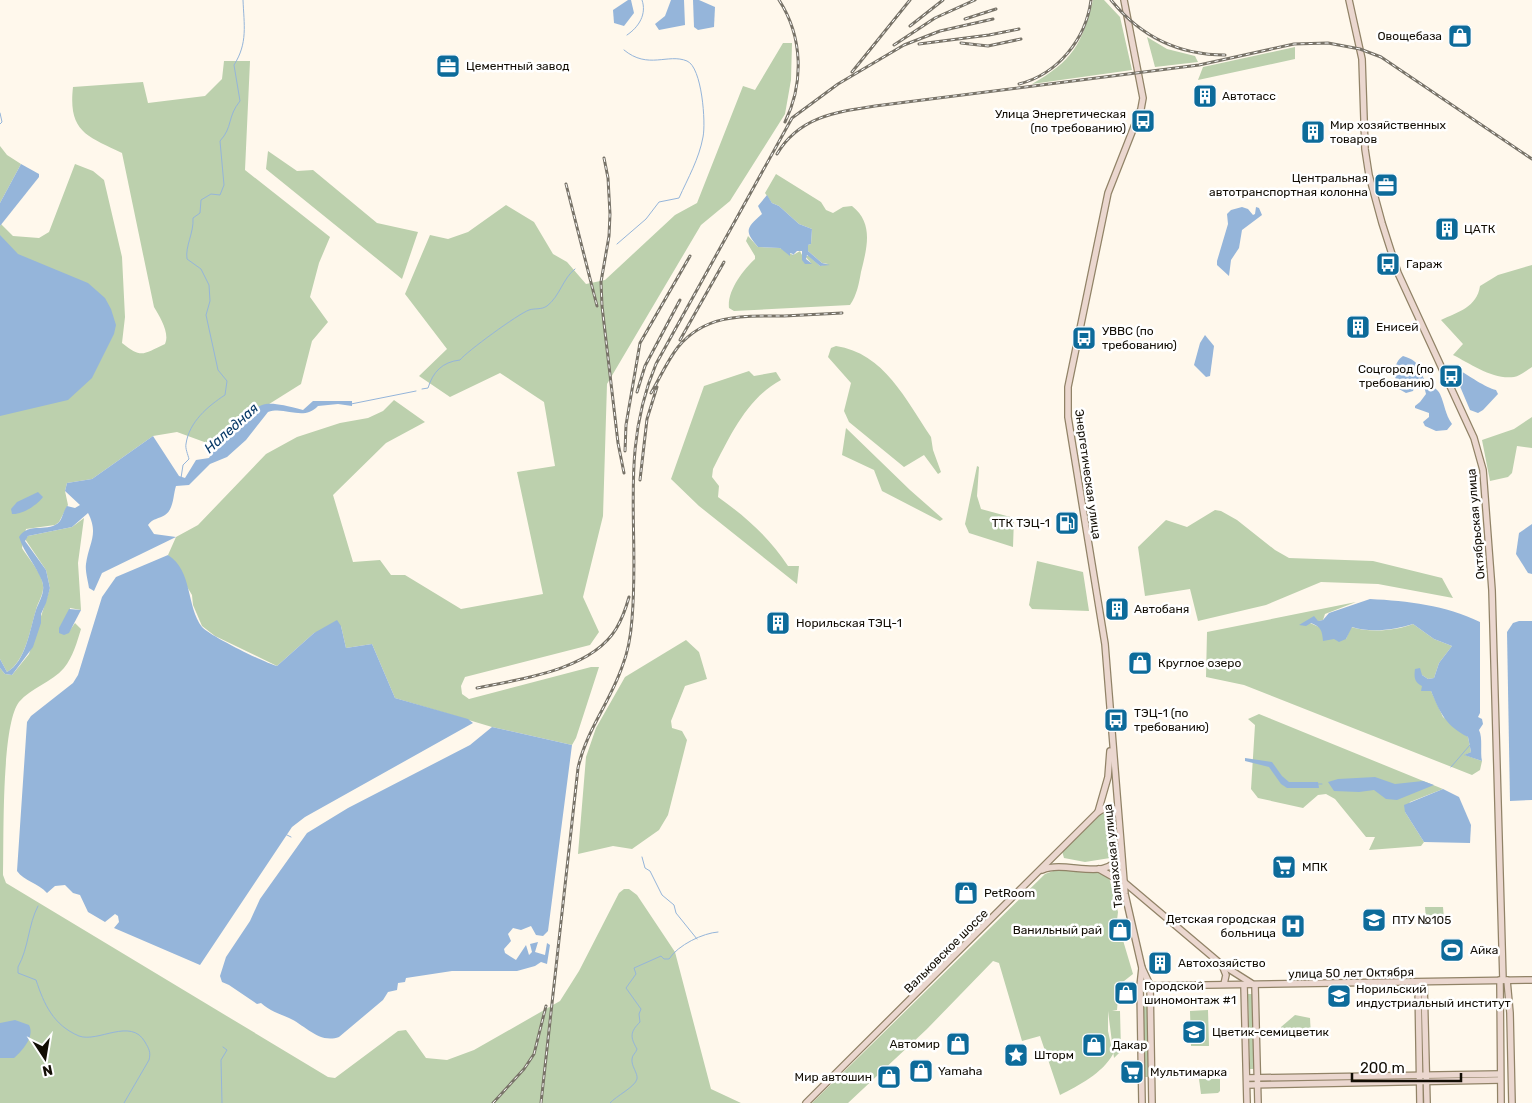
<svg xmlns="http://www.w3.org/2000/svg" width="1532" height="1103" viewBox="0 0 1532 1103" font-family="Rubik,sans-serif">
	<style>
		.green { fill: #bcd0ad }
		.water { fill: #95b5da }
		.lines { fill: none; stroke-linecap: round; stroke-linejoin: round }
		.stream { stroke: #95b5da; stroke-width: 1 }
		.secondary-casing { stroke: #918367; stroke-width: 8 }
		.secondary { stroke: #ebd7cf; stroke-width: 5.5 }
		.rail-casing { stroke: #787368; stroke-width: 3 }
		.rail { stroke: #fff; stroke-width: 1; stroke-dasharray: 4; stroke-linecap: butt }
		.labels { text-anchor: middle; stroke-width: 5; stroke-linejoin: round; paint-order: stroke }
		.poi-label { font-size: 12px; fill: #120d04; stroke: #fff; text-anchor: start }
		.street-label { font-size: 12px; fill: #120d04; stroke: #fff }
		.water-label { font-size: 14px; font-style: italic; fill: #083967; stroke: #fff }
	</style>
	<rect width="100%" height="100%" fill="#fff8ec"/>
	<g class="green">
		<path d="M1093 0H1104L1120 17 1132 70 1032 84C1072 61 1082 45 1093 0Z"/>
		<path d="M1147 37 1167 49 1195 56 1198 62 1155 67Z"/>
		<path d="M783 43H792L791 80 785 114 730 201 701 225 607 384 603 516 583 597 599 632 590 645 465 677 461 686 462 694 469 699 591 667H599L576 738 572 745 492 727 395 698 372 644 346 648 341 626 314 633 277 666 215 636 202 626 193 605 192 595 168 555 176 537 198 525 266 454 297 437 340 423 368 418 383 411 394 400 425 422 386 443 333 495 353 562 380 560 391 575H405L461 609 543 594 517 472 555 466 544 402 500 373 450 397 419 376 447 349 405 294 430 235 448 239 468 232 506 205 534 222 553 254 567 262 586 284 605 280 675 215 697 203 743 86 755 90Z"/>
		<path d="M1295 47V59L1198 80 1203 67Z"/>
		<path d="M224 61H250L245 170 330 237 319 263 310 297 328 322 312 341 301 384 207 443 177 432 153 436 92 479 67 483 65 491 68 505 59 522 55 525 26 529 22 548C28 558 42 573 43 585 44 595 38 601 36 610 30 629 26 661 7 672L0 659V226L1 224 13 236 39 238 49 232 75 164 93 171 104 180 122 257 125 317 122 343C142 359 143 354 165 344 170 333 160 317 154 307L122 153C87 136 68 132 73 87L143 82 148 103 205 96 222 79Z"/>
		<path d="M0 146 7 155 21 164 0 203Z"/>
		<path d="M268 151 297 171 313 170 377 223 418 232 402 279 266 169Z"/>
		<path d="M776 174 821 202 826 210 833 213 843 207 852 206C874 223 867 248 861 272 859 283 857 295 850 305L734 311 729 308C727 291 743 270 755 259V256L746 241 748 236 758 247 780 248 793 255 800 251 804 259 811 263 805 256H809L820 266 828 264 822 263 808 251V245L811 244 812 229 799 224 779 206 772 203 765 193Z"/>
		<path d="M1532 265V367C1527 370 1520 376 1514 377 1493 380 1471 364 1453 355L1463 344 1441 320C1458 312 1477 307 1480 286L1498 275Z"/>
		<path d="M836 346C884 353 906 400 931 437L933 450 941 472 938 474 924 455 904 467 849 422 844 411 851 383 828 357 831 348Z"/>
		<path d="M749 371 754 376 776 372 781 380C747 398 730 436 713 469L712 477 719 486 718 497C746 517 769 537 788 566H799L797 584 699 506 671 479 704 386Z"/>
		<path d="M1532 417V448L1517 446 1512 473 1508 477 1490 481 1482 440 1514 429Z"/>
		<path d="M846 428 910 490 943 519 940 521 882 491 874 470 842 455Z"/>
		<path d="M977 466 979 467 977 496 981 509 1014 518 1013 547 969 533 965 524Z"/>
		<path d="M1215 510 1221 511 1237 520 1275 550 1289 558 1373 561 1442 578 1453 598 1378 584 1321 582 1266 605 1198 621 1190 589 1145 596 1138 547 1166 520 1187 527Z"/>
		<path d="M84 518 78 563 81 610 70 608 68 633 75 623 81 629C77 642 73 657 64 668 52 682 31 688 19 702 1 725 4 842 3 875L6 883 328 1077 335 1078 398 1031 406 1030 426 1058 447 1060 474 1050 560 1001 579 971 619 893 624 889H629L637 895 675 952 711 1089 741 1103H0V668L5 674 12 675 29 654 50 588 46 570 25 539 28 536 72 527Z"/>
		<path d="M1037 561 1083 572 1089 611 1032 609 1029 605Z"/>
		<path d="M1356 602 1325 614 1323 620 1310 623 1319 627 1334 639H1346L1351 627C1370 633 1395 631 1413 624L1434 639 1452 646 1439 663 1434 678 1428 679 1422 675 1423 686 1431 691 1443 717 1468 737 1471 752 1465 755 1482 761 1480 770 1472 775 1244 685 1206 677 1207 632Z"/>
		<path d="M686 640 699 652 707 679 685 686 671 721 672 728 682 731 687 740 668 815 659 830 632 849 613 846 578 854 586 757 596 728 625 677Z"/>
		<path d="M1259 714 1443 789 1410 802 1405 812 1424 842 1421 846 1369 850 1375 837H1366L1335 799 1326 794 1318 795 1303 808 1258 798 1251 789 1255 725 1248 719Z"/>
		<path d="M1109 810 1112 812 1116 846 1110 858 1085 862 1064 858 1062 851 1103 812Z"/>
		<path d="M1056 870 1099 873 1109 877 1118 912 1117 920 1133 974 1119 985 1117 1010 1112 1011H1120L1121 1051 1114 1058 1108 1011V1031L1113 1054C1103 1073 1078 1086 1060 1095L1040 1036 1022 1041 999 963 993 961 927 1029 848 1103H812L1045 874Z"/>
		<path d="M1425 907H1443L1444 919 1434 921 1426 919Z"/>
		<path d="M1248 994H1252L1254 1069H1250Z"/>
		<path d="M1143 997H1147L1149 1077H1145Z"/>
		<path d="M1208 1010 1209 1046H1191L1190 1011Z"/>
		<path d="M1295 1015 1310 1018 1311 1037 1282 1038 1281 1027Z"/>
		<path d="M1199 1079H1220V1091L1218 1093 1201 1094Z"/>
	</g>
	<g class="water">
		<path d="M628 0H631L634 13 624 26 614 23 613 10Z"/>
		<path d="M671 0H684L685 25 659 30 655 24 665 16Z"/>
		<path d="M693 0H699L715 7 714 27 698 30 694 27Z"/>
		<path d="M21 164 39 174V177L0 226V203Z"/>
		<path d="M767 195 772 203 779 206 799 224 812 229 811 244 808 245V251L822 263 830 265 820 266 807 255 806 259 812 264H805L802 260V251H797L792 256 793 254 790 253V256L780 248 758 247C744 231 746 228 762 214L758 206Z"/>
		<path d="M1242 207 1248 209 1253 215 1255 214 1256 207 1259 208 1262 215 1242 230 1239 248 1231 260 1229 276 1217 265V261L1228 224 1227 214 1231 210Z"/>
		<path d="M0 235 18 254 88 283 105 298 111 309 116 325 114 334 92 378 68 400 0 416Z"/>
		<path d="M1205 335 1214 346 1210 376 1206 377 1194 365 1200 343Z"/>
		<path d="M1403 356C1424 362 1417 372 1428 384 1433 388 1437 388 1440 394 1445 405 1445 414 1452 424L1447 430 1436 431 1425 426 1423 422 1429 417V413L1415 408V406L1420 402 1426 394 1424 386 1418 389 1419 386H1415L1413 391 1406 393 1399 389C1394 379 1392 363 1403 356Z"/>
		<path d="M1459 370C1468 375 1486 388 1496 390L1498 394 1483 410 1478 413 1470 410 1456 377 1455 372Z"/>
		<path d="M313 401H352V406L338 404 318 406C303 422 286 406 268 412L246 440 227 457 210 464 189 485 176 486C173 495 174 509 165 515 159 519 153 518 148 525L154 534 176 537 102 573 94 591 89 588C88 581 85 571 86 564 89 543 99 534 88 513L72 527 28 536 25 541 46 570 50 588 46 603 41 614V623L33 647 12 675 5 674 0 668V659L7 672C26 662 30 628 36 610 39 601 46 592 42 581 36 565 24 553 19 537 29 521 49 534 60 521 63 516 64 510 67 506L75 508 80 505 65 491 67 483 92 479 153 436 179 476 185 478 196 460 209 458C215 447 222 443 230 435 260 402 257 398 303 410Z"/>
		<path d="M38 492 43 497C37 505 22 515 12 514L11 509 17 502Z"/>
		<path d="M1532 524V574L1528 573 1516 554 1519 533Z"/>
		<path d="M168 555C193 571 186 606 202 627 210 636 265 663 277 666L314 633 337 620 341 626 346 648 372 644 395 698 468 719 473 723 305 817 292 827 200 965 114 928 119 922 118 916 115 914 105 922 88 912 80 895 73 893 65 885 55 886 47 893C38 883 24 881 17 871L27 722 31 716 73 683 78 675 102 597 116 577Z"/>
		<path d="M1370 599C1408 601 1445 605 1480 622V713L1478 717 1482 719 1483 724 1479 730C1483 738 1480 752 1482 761L1464 755 1471 752 1468 737C1446 726 1440 713 1431 691H1421L1422 686C1414 682 1414 677 1415 669L1420 668 1422 675 1428 679 1434 678 1439 663 1452 646 1434 639 1413 624C1395 630 1370 633 1352 627L1346 639 1339 642 1334 639 1323 641C1322 630 1321 627 1311 623L1306 626 1299 625 1314 616 1318 621 1323 620 1329 613Z"/>
		<path d="M69 609 81 610 69 633 64 635 59 633V628Z"/>
		<path d="M1519 621H1532V800L1510 801 1507 632 1513 623Z"/>
		<path d="M492 727 572 745 548 931 543 936 536 935 531 926 521 930 513 928 508 934 511 941 504 949 505 953 516 960 526 945 529 955 532 952 530 944 538 942 535 952 545 955 547 943 550 945 547 964 541 962 535 966 517 971H452L406 978 405 982 398 983 397 990 388 992 383 1000 339 1037C319 1044 305 1025 289 1018 278 1013 270 1011 261 1003L257 1004 229 985 222 982 220 976 226 957 250 921 260 899 307 833 348 808 470 745Z"/>
		<path d="M1245 758 1272 762 1282 776 1289 782H1318L1319 788H1287L1281 784 1269 767 1245 761Z"/>
		<path d="M1375 777 1395 784 1423 781 1434 785 1397 800 1386 799 1374 790 1359 792 1334 791 1328 782 1338 779Z"/>
		<path d="M1443 789 1459 797 1471 825 1470 843 1424 842 1405 812 1404 805Z"/>
		<path d="M15 1020 29 1025C35 1036 23 1050 14 1058H0V1023Z"/>
	</g>
	<g class="lines">
		<g class="stream">
			<path d="M627 35C639 27 647 14 642 0"/>
			<path d="M0 113 2 122 0 124"/>
			<path d="M617 244 646 219 659 202 679 198C688 178 699 159 703 137 706 123 702 67 687 61 668 53 648 70 624 50"/>
			<path d="M422 389 428 388C433 372 442 362 460 360 466 352 518 314 529 310 535 308 541 310 547 306 560 296 563 278 575 269"/>
			<path d="M351 404 416 391"/>
			<path d="M181 478 183 465 189 459C188 455 185 448 186 444 189 422 208 406 225 395L227 381 218 370 206 315 210 301 209 285 201 269 187 259C185 246 194 233 193 218L200 213 201 200 211 194 220 195 224 185 220 141C233 127 227 117 240 101L234 65C248 43 244 25 243 0"/>
			<path d="M1451 767 1470 745"/>
			<path d="M1317 784H1322"/>
			<path d="M285 834 291 837"/>
			<path d="M642 857 645 868 650 871 662 895 674 905 676 913 697 939"/>
			<path d="M38 906C28 925 29 947 18 967V973L36 980C44 1004 53 1025 79 1036 98 1043 131 1017 145 1042 149 1049 151 1052 149 1060L124 1103"/>
			<path d="M222 1103 221 1060 227 1050 223 1047"/>
			<path d="M610 1103C616 1096 635 1087 637 1079 638 1073 631 1066 632 1059 632 1055 636 1053 637 1049 630 1037 630 1032 640 1022L639 1014 641 1009 626 988 636 974 634 968 661 956 664 959H669C678 945 703 933 718 932"/>
		</g>
		<g class="secondary-casing">
			<g id="secondary">
				<path d="M1124 0 1143 98 1141 109 1108 193 1068 387V417L1105 644 1125 894 1142 968 1150 985 1152 1103"/>
				<path d="M1349 0 1362 59 1365 149 1369 175 1382 223 1398 273 1474 438 1483 470 1492 590 1503 980"/>
				<path d="M1098 812 1108 777 1110 751"/>
				<path d="M1099 869 1115 878 1123 890"/>
				<path d="M1042 870C1067 859 1107 884 1121 854"/>
				<path d="M1124 882 1221 964 1251 983"/>
				<path d="M1222 965 1226 975 1224 984"/>
				<path d="M1142 968 1140 986 1142 1103"/>
				<path d="M1500 980 1501 1103"/>
				<path d="M1507 980 1510 1013 1512 1103"/>
				<path d="M1418 982 1420 1103"/>
				<path d="M1424 982 1427 1103"/>
				<path d="M1244 985 1247 1103"/>
				<path d="M1255 985 1258 1103"/>
				<path d="M1140 986 1532 980"/>
				<path d="M1247 1078 1500 1074"/>
				<path d="M1247 1085 1500 1080"/>
				<path d="M806 1103 1098 812 1105 808 1114 809 1117 813"/>
			</g>
		</g>
		<use href="#secondary" class="secondary"/>
		<g class="rail-casing">
			<g id="rail">
				<path d="M779 0C803 37 804 83 785 122"/>
				<path d="M1111 0C1140 36 1179 55 1225 55"/>
				<path d="M965 19 996 9"/>
				<path d="M910 26 943 0"/>
				<path d="M961 43 988 46 1021 39"/>
				<path d="M919 44 989 35 1019 29"/>
				<path d="M894 45 935 18 975 0"/>
				<path d="M852 72 910 0"/>
				<path d="M1019 84C1058 74 1086 39 1091 0"/>
				<path d="M777 154C799 117 835 112 875 106L1199 65 1294 44 1328 43 1360 49 1381 57 1532 159"/>
				<path d="M604 158 608 178 610 214 609 236 601 282 602 306 618 443 624 473"/>
				<path d="M566 184 597 306"/>
				<path d="M680 340 724 262"/>
				<path d="M637 392 645 366 680 300"/>
				<path d="M651 393C660 378 667 361 678 347 706 313 745 316 784 316 804 315 823 314 842 313"/>
				<path d="M625 451 626 425 640 343 690 256"/>
				<path d="M640 480 647 419 657 387"/>
				<path d="M477 688C521 679 591 670 616 629 622 619 626 608 629 597"/>
				<path d="M493 1103 524 1069 534 1054 546 1006"/>
				<path d="M541 1103 578 768C586 731 610 702 622 667 628 652 631 634 632 619 640 528 619 452 656 364L792 118 838 84 904 45 940 31 993 19"/>
			</g>
		</g>
		<use href="#rail" class="rail"/>
	</g>
	<defs>
		<g id="shop-square" transform="scale(1.25)"><rect x="-9" y="-9" width="18" height="18" rx="4" fill="#0d6b9a" stroke="#fff"/><path d="M-5-2.5h2.3a2.7 3.5 0 0 1 5.4 0H5L5.5 6h-11ZM-1.5-2.5h3a1.5 2.3 0 0 0-3 0Z" fill="#fff"/></g>
		<g id="office-square" transform="scale(1.25)"><rect x="-9" y="-9" width="18" height="18" rx="4" fill="#0d6b9a" stroke="#fff"/><path d="M-6-3h4V-5.5h4V-3h4V5H-6ZM-1-4.5V-3h2v-1.5ZM-6 0V1H6V0Z" fill="#fff"/></g>
		<g id="building-square" transform="scale(1.25)"><rect x="-9" y="-9" width="18" height="18" rx="4" fill="#0d6b9a" stroke="#fff"/><path d="M-4-6H4V6H1V3H-1V6H-4ZM-2.5-4.3h1.7v1.8h-1.7ZM.8-4.3h1.7v1.8H.8ZM-2.5-1h1.7V.8h-1.7ZM.8-1h1.7V.8H.8Z" fill="#fff"/></g>
		<g id="bus-square" transform="scale(1.25)"><rect x="-9" y="-9" width="18" height="18" rx="4" fill="#0d6b9a" stroke="#fff"/><path d="M-5-6H5V4H4V6H2V4H-2V6H-4V4H-5ZM-3.5-4V0h7V-4ZM-3.5 1.2v1.5H-2V1.2ZM2 1.2v1.5H3.5V1.2Z" fill="#fff"/></g>
		<g id="fuel-square" transform="scale(1.25)"><rect x="-9" y="-9" width="18" height="18" rx="4" fill="#0d6b9a" stroke="#fff"/><path d="M-5.5-6h7V0h2V4h1.3V-2.5L3-4.5l.8-.8L6-3V5H2.5V1h-1V6h-7ZM-4.2-4.7v3.2H.2V-4.7Z" fill="#fff"/></g>
		<g id="supermarket-square" transform="scale(1.25)"><rect x="-9" y="-9" width="18" height="18" rx="4" fill="#0d6b9a" stroke="#fff"/><path d="M-6-5.5h2.5l.6 2H6L4.5 2H-2.5L-4.4-4H-6ZM-1.5 3.2a1.3 1.3 0 1 0 .1 0ZM3 3.2a1.3 1.3 0 1 0 .1 0Z" fill="#fff"/></g>
		<g id="university-square" transform="scale(1.25)"><rect x="-9" y="-9" width="18" height="18" rx="4" fill="#0d6b9a" stroke="#fff"/><path d="M0-5L7-2L0 1L-7-2ZM-4 1L0 2.5L4 1V4Q0 6-4 4Z" fill="#fff"/></g>
		<g id="hospital-square" transform="scale(1.25)"><rect x="-9" y="-9" width="18" height="18" rx="4" fill="#0d6b9a" stroke="#fff"/><path d="M-5-5h3v3.5h4V-5h3V5h-3V1.5h-4V5h-3Z" fill="#fff"/></g>
		<g id="stadium-square" transform="scale(1.25)"><rect x="-9" y="-9" width="18" height="18" rx="4" fill="#0d6b9a" stroke="#fff"/><path d="M0-5a6.5 5 0 1 0 0 10a6.5 5 0 1 0 0-10ZM-3.5-1.8h7v3.6h-7Z" fill="#fff"/></g>
		<g id="school-square" transform="scale(1.25)"><rect x="-9" y="-9" width="18" height="18" rx="4" fill="#0d6b9a" stroke="#fff"/><path d="M0-5L7-2L0 1L-7-2ZM-4 1L0 2.5L4 1V4Q0 6-4 4Z" fill="#fff"/></g>
		<g id="sight-square" transform="scale(1.25)"><rect x="-9" y="-9" width="18" height="18" rx="4" fill="#0d6b9a" stroke="#fff"/><path d="M0-6L1.8-2.2L6-1.7L2.9 1.2L3.7 5.4L0 3.3L-3.7 5.4L-2.9 1.2L-6-1.7L-1.8-2.2Z" fill="#fff"/></g>
	</defs>
	<g fill-rule="evenodd">
		<use href="#shop-square" x="1460" y="36"/>
		<use href="#office-square" x="448" y="66"/>
		<use href="#building-square" x="1205" y="96"/>
		<use href="#bus-square" x="1143" y="121"/>
		<use href="#building-square" x="1313" y="132"/>
		<use href="#office-square" x="1386" y="185"/>
		<use href="#building-square" x="1447" y="229"/>
		<use href="#bus-square" x="1388" y="264"/>
		<use href="#building-square" x="1358" y="327"/>
		<use href="#bus-square" x="1084" y="338"/>
		<use href="#bus-square" x="1451" y="376"/>
		<use href="#fuel-square" x="1067" y="523"/>
		<use href="#building-square" x="1117" y="609"/>
		<use href="#building-square" x="778" y="623"/>
		<use href="#shop-square" x="1140" y="663"/>
		<use href="#bus-square" x="1116" y="720"/>
		<use href="#supermarket-square" x="1284" y="867"/>
		<use href="#shop-square" x="966" y="893"/>
		<use href="#university-square" x="1374" y="920"/>
		<use href="#hospital-square" x="1293" y="926"/>
		<use href="#shop-square" x="1120" y="930"/>
		<use href="#stadium-square" x="1452" y="950"/>
		<use href="#building-square" x="1160" y="963"/>
		<use href="#shop-square" x="1126" y="993"/>
		<use href="#university-square" x="1339" y="996"/>
		<use href="#school-square" x="1194" y="1032"/>
		<use href="#shop-square" x="958" y="1044"/>
		<use href="#shop-square" x="1094" y="1045"/>
		<use href="#sight-square" x="1016" y="1055"/>
		<use href="#shop-square" x="921" y="1071"/>
		<use href="#supermarket-square" x="1132" y="1072"/>
		<use href="#shop-square" x="889" y="1077"/>
	</g>
	<g class="labels">
		<g class="poi-label">
			<text x="1442" y="40" text-anchor="end">Овощебаза</text>
			<text x="466" y="70">Цементный завод</text>
			<text x="1222" y="100">Автотасс</text>
			<text x="1126" y="118" text-anchor="end">Улица Энергетическая<tspan x="1126" dy="14">(по требованию)</tspan></text>
			<text x="1330" y="129">Мир хозяйственных<tspan x="1330" dy="14">товаров</tspan></text>
			<text x="1368" y="182" text-anchor="end">Центральная<tspan x="1368" dy="14">автотранспортная колонна</tspan></text>
			<text x="1464" y="233">ЦАТК</text>
			<text x="1406" y="268">Гараж</text>
			<text x="1376" y="331">Енисей</text>
			<text x="1102" y="335">УВВС (по<tspan x="1102" dy="14">требованию)</tspan></text>
			<text x="1434" y="373" text-anchor="end">Соцгород (по<tspan x="1434" dy="14">требованию)</tspan></text>
			<text x="1050" y="527" text-anchor="end">ТТК ТЭЦ-1</text>
			<text x="1134" y="613">Автобаня</text>
			<text x="796" y="627">Норильская ТЭЦ-1</text>
			<text x="1158" y="667">Круглое озеро</text>
			<text x="1134" y="717">ТЭЦ-1 (по<tspan x="1134" dy="14">требованию)</tspan></text>
			<text x="1302" y="871">МПК</text>
			<text x="984" y="897">PetRoom</text>
			<text x="1276" y="923" text-anchor="end">Детская городская<tspan x="1276" dy="14">больница</tspan></text>
			<text x="1392" y="924">ПТУ №105</text>
			<text x="1102" y="934" text-anchor="end">Ванильный рай</text>
			<text x="1470" y="954">Айка</text>
			<text x="1178" y="967">Автохозяйство</text>
			<text x="1144" y="990">Городской<tspan x="1144" dy="14">шиномонтаж #1</tspan></text>
			<text x="1356" y="993">Норильский<tspan x="1356" dy="14">индустриальный институт</tspan></text>
			<text x="1212" y="1036">Цветик-семицветик</text>
			<text x="940" y="1048" text-anchor="end">Автомир</text>
			<text x="1112" y="1049">Дакар</text>
			<text x="1034" y="1059">Шторм</text>
			<text x="938" y="1075">Yamaha</text>
			<text x="1150" y="1076">Мультимарка</text>
			<text x="872" y="1081" text-anchor="end">Мир автошин</text>
		</g>
		<g class="street-label">
			<text transform="translate(1088 474) rotate(82)" y="4">Энергетическая улица</text>
			<text transform="translate(1476 524) rotate(-95)" y="4">Октябрьская улица</text>
			<text transform="translate(1113 856) rotate(-96)" y="4">Талнахская улица</text>
			<text transform="translate(946 951) rotate(-45)" y="4">Вальковское шоссе</text>
			<text transform="translate(1351 973) rotate(-1)" y="4">улица 50 лет Октября</text>
		</g>
		<g class="water-label">
			<text transform="translate(231 428) rotate(-42)" y="5">Наледная</text>
		</g>
	</g>
	<g transform="translate(45 1058) rotate(168)" stroke="#ffffff" stroke-width="4" paint-order="stroke">
	<path d="M0-4L9 19L0 12L-9 19Z" fill="#120d04"/>
	<text y="-8" font-size="14" font-weight="bold" text-anchor="middle" fill="#120d04">N</text>
	</g>
	<path d="M1352 1073v8h109v-8" fill="none" stroke="#120d04" stroke-width="2.5"/>
	<text x="1360" y="1073" font-size="15" fill="#120d04" stroke="#ffffff" stroke-width="4" paint-order="stroke">200 m</text>
</svg>
